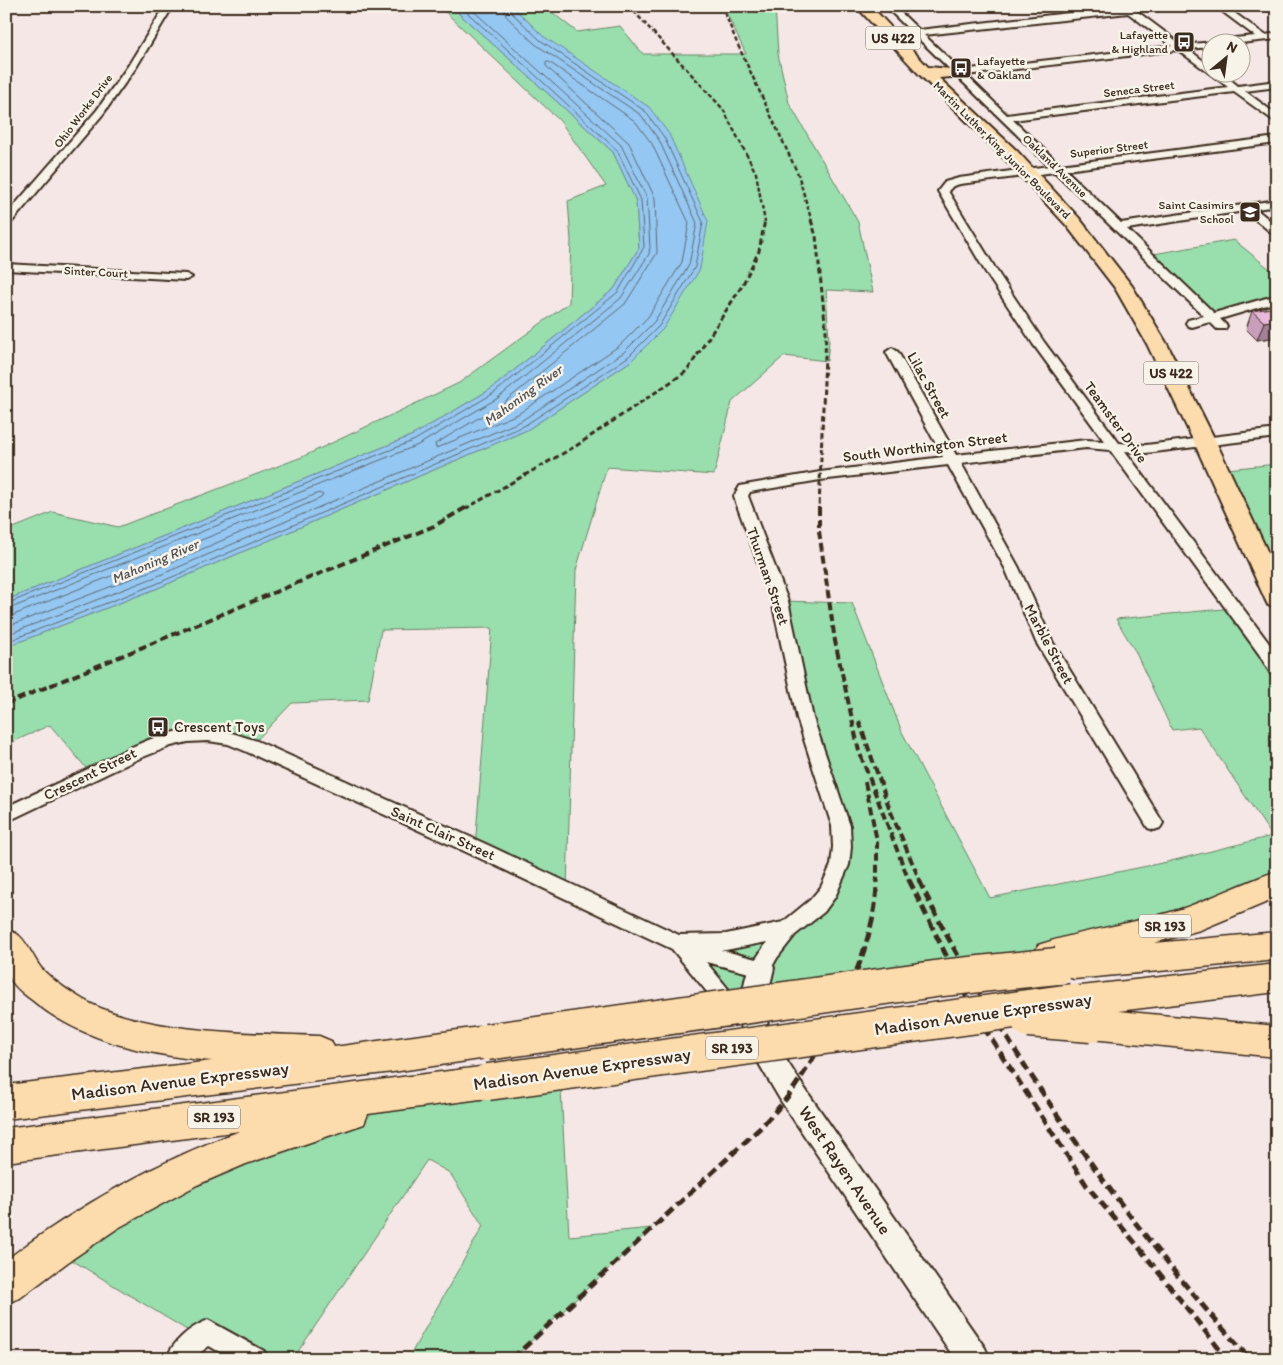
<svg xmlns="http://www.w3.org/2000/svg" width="1283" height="1365" viewBox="0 0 1283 1365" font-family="Itim,sans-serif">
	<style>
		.green { fill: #98dfad; stroke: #6a8466 }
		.water { fill: #94c7f1; stroke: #70889d }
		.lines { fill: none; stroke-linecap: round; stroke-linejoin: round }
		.shore { stroke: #5f6972; stroke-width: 1 }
		.minor-casing { stroke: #3b2a1e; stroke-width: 4 }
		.tertiary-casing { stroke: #3b2a1e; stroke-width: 4 }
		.primary-casing { stroke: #3b2a1e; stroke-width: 4 }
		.motorway-casing { stroke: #3b2a1e; stroke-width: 3 }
		.minor { fill: #f7f3e8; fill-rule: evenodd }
		.tertiary { fill: #f7f3e8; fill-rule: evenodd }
		.primary { fill: #fcdcac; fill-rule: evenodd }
		.motorway { fill: #fcdcac; fill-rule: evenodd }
		.rail-far3 { stroke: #3b2a1e; stroke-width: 2.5; stroke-dasharray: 4.5 2.5; stroke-linecap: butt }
		.rail-far2 { stroke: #3b2a1e; stroke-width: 3; stroke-dasharray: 5.5 3; stroke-linecap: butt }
		.rail-far1 { stroke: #3b2a1e; stroke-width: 4; stroke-dasharray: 8 4; stroke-linecap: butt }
		.rail { stroke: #3b2a1e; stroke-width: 5; stroke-dasharray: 10 5; stroke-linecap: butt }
		.motorway-bridge-casing { stroke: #3b2a1e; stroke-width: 39; stroke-linecap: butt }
		.motorway-bridge { stroke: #fcdcac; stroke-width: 36 }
		.wall { fill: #c89fbb; stroke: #3b2a1e }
		.shaded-wall { fill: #a28299; stroke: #3b2a1e }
		.building { fill: #e8b9da; stroke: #3b2a1e }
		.labels { text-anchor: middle; stroke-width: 5; stroke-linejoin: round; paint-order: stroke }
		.far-poi-label { font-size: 12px; fill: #3b2a1e; stroke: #f7f3e8; text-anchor: end }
		.far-street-label { font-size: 12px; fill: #3b2a1e; stroke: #f7f3e8 }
		.shield { fill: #f7f3e8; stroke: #73665b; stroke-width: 1 }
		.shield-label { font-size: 14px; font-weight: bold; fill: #3b2a1e }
		.far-water-label { font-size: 14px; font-style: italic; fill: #515153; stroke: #f7f3e8 }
		.street-label { font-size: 15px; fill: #3b2a1e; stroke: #f7f3e8 }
		.poi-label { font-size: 15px; fill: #3b2a1e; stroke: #f7f3e8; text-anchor: start }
		.near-street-label { font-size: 18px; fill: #3b2a1e; stroke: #f7f3e8 }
	</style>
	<rect width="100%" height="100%" fill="#f4e7e5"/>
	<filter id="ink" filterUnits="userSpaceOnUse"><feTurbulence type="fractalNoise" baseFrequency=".02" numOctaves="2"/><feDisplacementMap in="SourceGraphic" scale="10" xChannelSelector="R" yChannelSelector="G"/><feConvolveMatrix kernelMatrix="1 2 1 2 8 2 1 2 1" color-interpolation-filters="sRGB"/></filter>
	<g filter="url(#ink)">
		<g class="green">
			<path d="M439 6H454L456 11 613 152 636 201 639 248 614 289 491 389 413 435 6 600V531L53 512 118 527 302 457 459 383 569 303 571 240 568 201 606 186 560 121Z"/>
			<path d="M512 6H544L577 32 620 26 643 54H746L723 6H775L778 54 789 103 858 222 873 292 826 290 829 341 827 361 784 356 732 402 714 475 607 467 576 570 567 890 475 848 492 628 381 630 368 700 292 703 251 746 196 735 92 775 50 725 6 745V647L158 588 527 430 631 361 700 269 543 36Z"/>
			<path d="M1234 240 1277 275V298L1212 317 1148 255Z"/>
			<path d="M1277 464V599L1217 470Z"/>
			<path d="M780 601 852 603 902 732 990 898 1167 862 1272 836 1199 727 1172 730 1135 651 1116 619 1234 608 1277 670V884L1118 940 756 1004 754 1032 677 943 788 929 817 906 842 847Z"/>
			<path d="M560 1072 569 1236 652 1228 512 1359H408L483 1226 450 1173 427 1160 293 1359H256L200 1338 52 1248 114 1209 421 1090Z"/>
		</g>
		<path class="water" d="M454 6H512L543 36 649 107 669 134 708 221 700 269 663 329 631 361 527 430 158 588 6 647V600L413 435 491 389 614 289 639 248 636 201 613 152 456 11Z"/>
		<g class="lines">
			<g class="shore">
				<path d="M549 62 635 121 652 144 689 223 682 262 648 317 619 346 518 414 436 448 435 444 502 404 625 304 657 253 655 198 629 143 546 66V63Z"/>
				<path d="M6 604 415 440 494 393 618 292 644 247 641 200 617 150 460 6"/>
				<path d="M6 610 418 445 498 398 621 298 649 254 650 247 647 198 621 145 468 6"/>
				<path d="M6 618 319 493 323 495 321 498 151 571 6 627"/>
				<path d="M6 635 153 578 521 421 624 352 654 322 689 265 697 223 659 140 641 115 535 44 506 16 503 6"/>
				<path d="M6 642 156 584 524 426 628 357 659 326 695 267 703 222 664 137 645 111 540 40 511 12 509 6"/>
			</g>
			<g class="minor-casing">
				<g id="minor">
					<path d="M165 6H173L137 66 103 114 10 224 6 225V215L97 110 128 66Z"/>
					<path d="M885 6H894L919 30 1130 6 1182 45 1213 42H1210V47L1188 49 1210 66V72H1221L1238 86 1277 81V87L1245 91 1277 115V123L1234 92 1013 120 1060 165 1277 137V143L1066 170 1121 223 1277 200V206L1256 209 1277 226V235L1273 234 1245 211 1127 229 1214 313 1277 295V302L1220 319 1227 326 1225 329H1217L1210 322 1192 327 1188 326 1186 323 1188 320 1204 316 1055 172 960 184 953 186 948 191 1000 276 1044 342 1119 443 1146 445 1277 429V437L1146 453 1125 451 1271 646 1277 656V676L1271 674 1259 654 1110 450 1086 448 961 463 1019 568 1052 641 1160 818 1163 823 1160 828 1154 830 1148 828 1036 642 1005 568 948 465 820 480 750 492 748 496 788 601 813 718 850 826 851 847 849 865 835 897 824 912 795 935 777 958 768 974 761 976 706 962 739 1002 742 1008 739 1014 732 1017 725 1014 672 949 475 856 245 751 228 744 208 741 188 742 171 746 138 759 6 822V807C33 794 60 782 86 770 124 751 165 726 209 729 226 730 241 736 257 741L488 845 679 935 726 934 783 922 810 900 821 887 831 865 833 847 832 826 797 718 772 601 735 500 734 496 740 486 745 485 820 472 943 457 886 352 892 348 898 352 956 455 1086 440 1104 441 1033 344 988 276 938 191 945 182 959 178 1049 166ZM1128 13 1172 46 961 70 924 35ZM1178 50 1228 87 1007 115 966 75ZM767 942 756 959 721 950H726Z"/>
					<path d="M1215 6H1225L1265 35 1277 33V39L1240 43 1220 42 1224 39 1255 36Z"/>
					<path d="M6 264 186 274 192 277 186 280 6 270Z"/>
					<path d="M208 1320 264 1351 268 1359H232L209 1346 192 1359H166C174 1340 189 1328 208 1320Z"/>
				</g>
			</g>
			<g class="tertiary-casing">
				<path id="tertiary" d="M761 957 770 960 774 968 770 985 767 1030 801 1083 985 1348 990 1359H955L781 1101 745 1040C736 1022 743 978 752 960Z"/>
			</g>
			<g class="primary-casing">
				<path id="primary" d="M856 6H871L928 67 963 70 966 73 963 76 939 78 1017 151 1079 218 1132 286 1167 344 1216 442 1277 572V607L1268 605 1265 599 1194 442 1147 344 1115 288 1067 226 1005 159 918 73Z"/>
			</g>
			<g class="motorway-casing">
				<g id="motorway">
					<path d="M1277 871V898L1200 930 1154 943 1277 932V960L1074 979 1062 975 1059 967 1050 969 1038 965 1034 955 1038 945C1085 929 1136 924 1184 908 1215 897 1245 882 1277 871Z"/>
					<path d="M6 930C9 931 14 932 17 934 26 940 34 959 41 968 50 978 63 987 74 994 132 1034 250 1033 319 1036L331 1041 334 1047 487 1026 499 1031 504 1042 499 1053 487 1058 393 1072 6 1119V1085L212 1061C149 1055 82 1042 32 1000 22 993 11 984 7 972 3 963 6 940 6 930Z"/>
					<path d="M1277 964V992L1118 1011 1277 1026V1057L1091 1039 1079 1035 1074 1024 1078 1016 1072 1017 1060 1012 1055 1002 1060 992 1072 987Z"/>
					<path d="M488 1066 500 1071 506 1082 500 1093 488 1098 368 1114 364 1124 246 1164 197 1185 118 1228 68 1262 20 1298 6 1303V1260C78 1206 156 1162 240 1131L6 1162V1128Z"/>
				</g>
			</g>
			<use href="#minor" class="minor"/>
			<use href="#tertiary" class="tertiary"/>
			<use href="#primary" class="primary"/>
			<use href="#motorway" class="motorway"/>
			<g class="rail-far3">
				<path d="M629 6 723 109 756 173 765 222"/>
				<path d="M722 6 737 43 798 174 812 222"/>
			</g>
			<g class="rail-far2">
				<path d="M811 220 816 236 826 331 819 509"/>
				<path d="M465 509 576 446 687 371 742 286 759 251 765 220"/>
			</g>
			<g class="rail-far1">
				<path d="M819 507V531L835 641 859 751 909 881"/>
				<path d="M6 704 434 526 467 507"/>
				<path d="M859 721 890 810 920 881"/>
				<path d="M865 782 877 841V881"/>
			</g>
			<g class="rail">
				<path d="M909 880 975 1014 1087 1186 1137 1245 1227 1359"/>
				<path d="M919 880C943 932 972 981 1002 1029 1074 1147 1157 1257 1250 1359"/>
				<path d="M512 1359 759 1129C770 1117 782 1105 792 1091 829 1037 877 947 877 880"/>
			</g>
			<g class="motorway-bridge-casing">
				<g id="motorway-bridge">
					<path d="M1029 1019 1091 1024"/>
					<path d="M487 1042 942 978 1057 966"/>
					<path d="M488 1082 1072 1002"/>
				</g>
			</g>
			<use href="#motorway-bridge" class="motorway-bridge"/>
		</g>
		<path class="wall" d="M1275 301H1277V337L1257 340 1246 329 1252 311 1272 308Z"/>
		<path class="shaded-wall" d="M1277 320V337L1257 340 1264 322Z"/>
		<path class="building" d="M1277 307V320L1264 322 1252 311Z"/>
	</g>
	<defs>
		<g id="bus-square" transform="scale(1.125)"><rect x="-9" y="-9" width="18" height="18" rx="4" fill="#3b2a1e" stroke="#f7f3e8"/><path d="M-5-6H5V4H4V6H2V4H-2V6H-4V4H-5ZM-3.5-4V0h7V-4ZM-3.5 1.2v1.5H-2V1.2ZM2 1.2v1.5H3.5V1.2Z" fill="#fff"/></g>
		<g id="school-square" transform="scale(1.125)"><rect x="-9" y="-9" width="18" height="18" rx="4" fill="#3b2a1e" stroke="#f7f3e8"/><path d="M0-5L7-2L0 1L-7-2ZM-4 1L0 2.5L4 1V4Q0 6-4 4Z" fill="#fff"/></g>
	</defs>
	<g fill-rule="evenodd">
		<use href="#bus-square" x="1184" y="42"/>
		<use href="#bus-square" x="961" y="68"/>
		<use href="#school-square" x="1250" y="212"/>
		<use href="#bus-square" x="158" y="727"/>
	</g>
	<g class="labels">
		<g class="far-poi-label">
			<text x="1168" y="39">Lafayette<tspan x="1168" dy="14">&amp; Highland</tspan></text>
			<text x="977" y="65" text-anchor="start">Lafayette<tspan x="977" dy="14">&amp; Oakland</tspan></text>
			<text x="1234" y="209">Saint Casimirs<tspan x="1234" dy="14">School</tspan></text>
		</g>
		<g class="far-street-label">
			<text transform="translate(1139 89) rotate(-7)" y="4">Seneca Street</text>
			<text transform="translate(83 111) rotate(-53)" y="4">Ohio Works Drive</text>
			<text transform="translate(1109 149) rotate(-7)" y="4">Superior Street</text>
			<text transform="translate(1002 150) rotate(45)" y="4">Martin Luther King Junior Boulevard</text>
			<text transform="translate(1055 166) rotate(44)" y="4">Oakland Avenue</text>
			<text transform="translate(96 272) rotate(3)" y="4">Sinter Court</text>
		</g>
		<g class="shield">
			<rect x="865.5" y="26.5" width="55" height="23" rx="4"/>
			<rect x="1143.5" y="361.5" width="55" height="23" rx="4"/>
			<rect x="1139" y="914.5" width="52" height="23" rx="4"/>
			<rect x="706" y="1036.5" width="52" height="23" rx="4"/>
			<rect x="188" y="1105.5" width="52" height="23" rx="4"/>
		</g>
		<g class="shield-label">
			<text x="893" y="43">US 422</text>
			<text x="1171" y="378">US 422</text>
			<text x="1165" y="931">SR 193</text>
			<text x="732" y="1053">SR 193</text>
			<text x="214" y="1122">SR 193</text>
		</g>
		<g class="far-water-label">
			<text transform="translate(523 395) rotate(-36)" y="5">Mahoning River</text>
			<text transform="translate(155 561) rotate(-23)" y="5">Mahoning River</text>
		</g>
		<g class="street-label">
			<text transform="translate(929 385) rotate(61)" y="5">Lilac Street</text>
			<text transform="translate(1116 422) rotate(54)" y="5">Teamster Drive</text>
			<text transform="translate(925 447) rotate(-7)" y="5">South Worthington Street</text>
			<text transform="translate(768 576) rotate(71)" y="5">Thurman Street</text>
			<text transform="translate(1049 644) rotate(62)" y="5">Marble Street</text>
			<text transform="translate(90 774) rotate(-26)" y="5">Crescent Street</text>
			<text transform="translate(443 833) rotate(24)" y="5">Saint Clair Street</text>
		</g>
		<g class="poi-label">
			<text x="174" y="732">Crescent Toys</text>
		</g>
		<g class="near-street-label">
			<text transform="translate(983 1014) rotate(-8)" y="6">Madison Avenue Expressway</text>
			<text transform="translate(582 1069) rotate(-8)" y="6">Madison Avenue Expressway</text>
			<text transform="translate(180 1081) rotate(-7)" y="6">Madison Avenue Expressway</text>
			<text transform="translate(845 1170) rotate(56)" y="6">West Rayen Avenue</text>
		</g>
	</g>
	<rect width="1283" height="1365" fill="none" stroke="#f7f3e8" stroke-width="25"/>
	<rect x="12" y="12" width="1258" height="1340" fill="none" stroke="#3b2a1e" stroke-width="2" filter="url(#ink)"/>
	<g transform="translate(1226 58) rotate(29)"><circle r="24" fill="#f7f3e8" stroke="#aca397"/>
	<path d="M0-4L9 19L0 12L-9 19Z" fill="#3b2a1e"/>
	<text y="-8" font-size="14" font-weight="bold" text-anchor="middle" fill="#3b2a1e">N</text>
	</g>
</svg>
